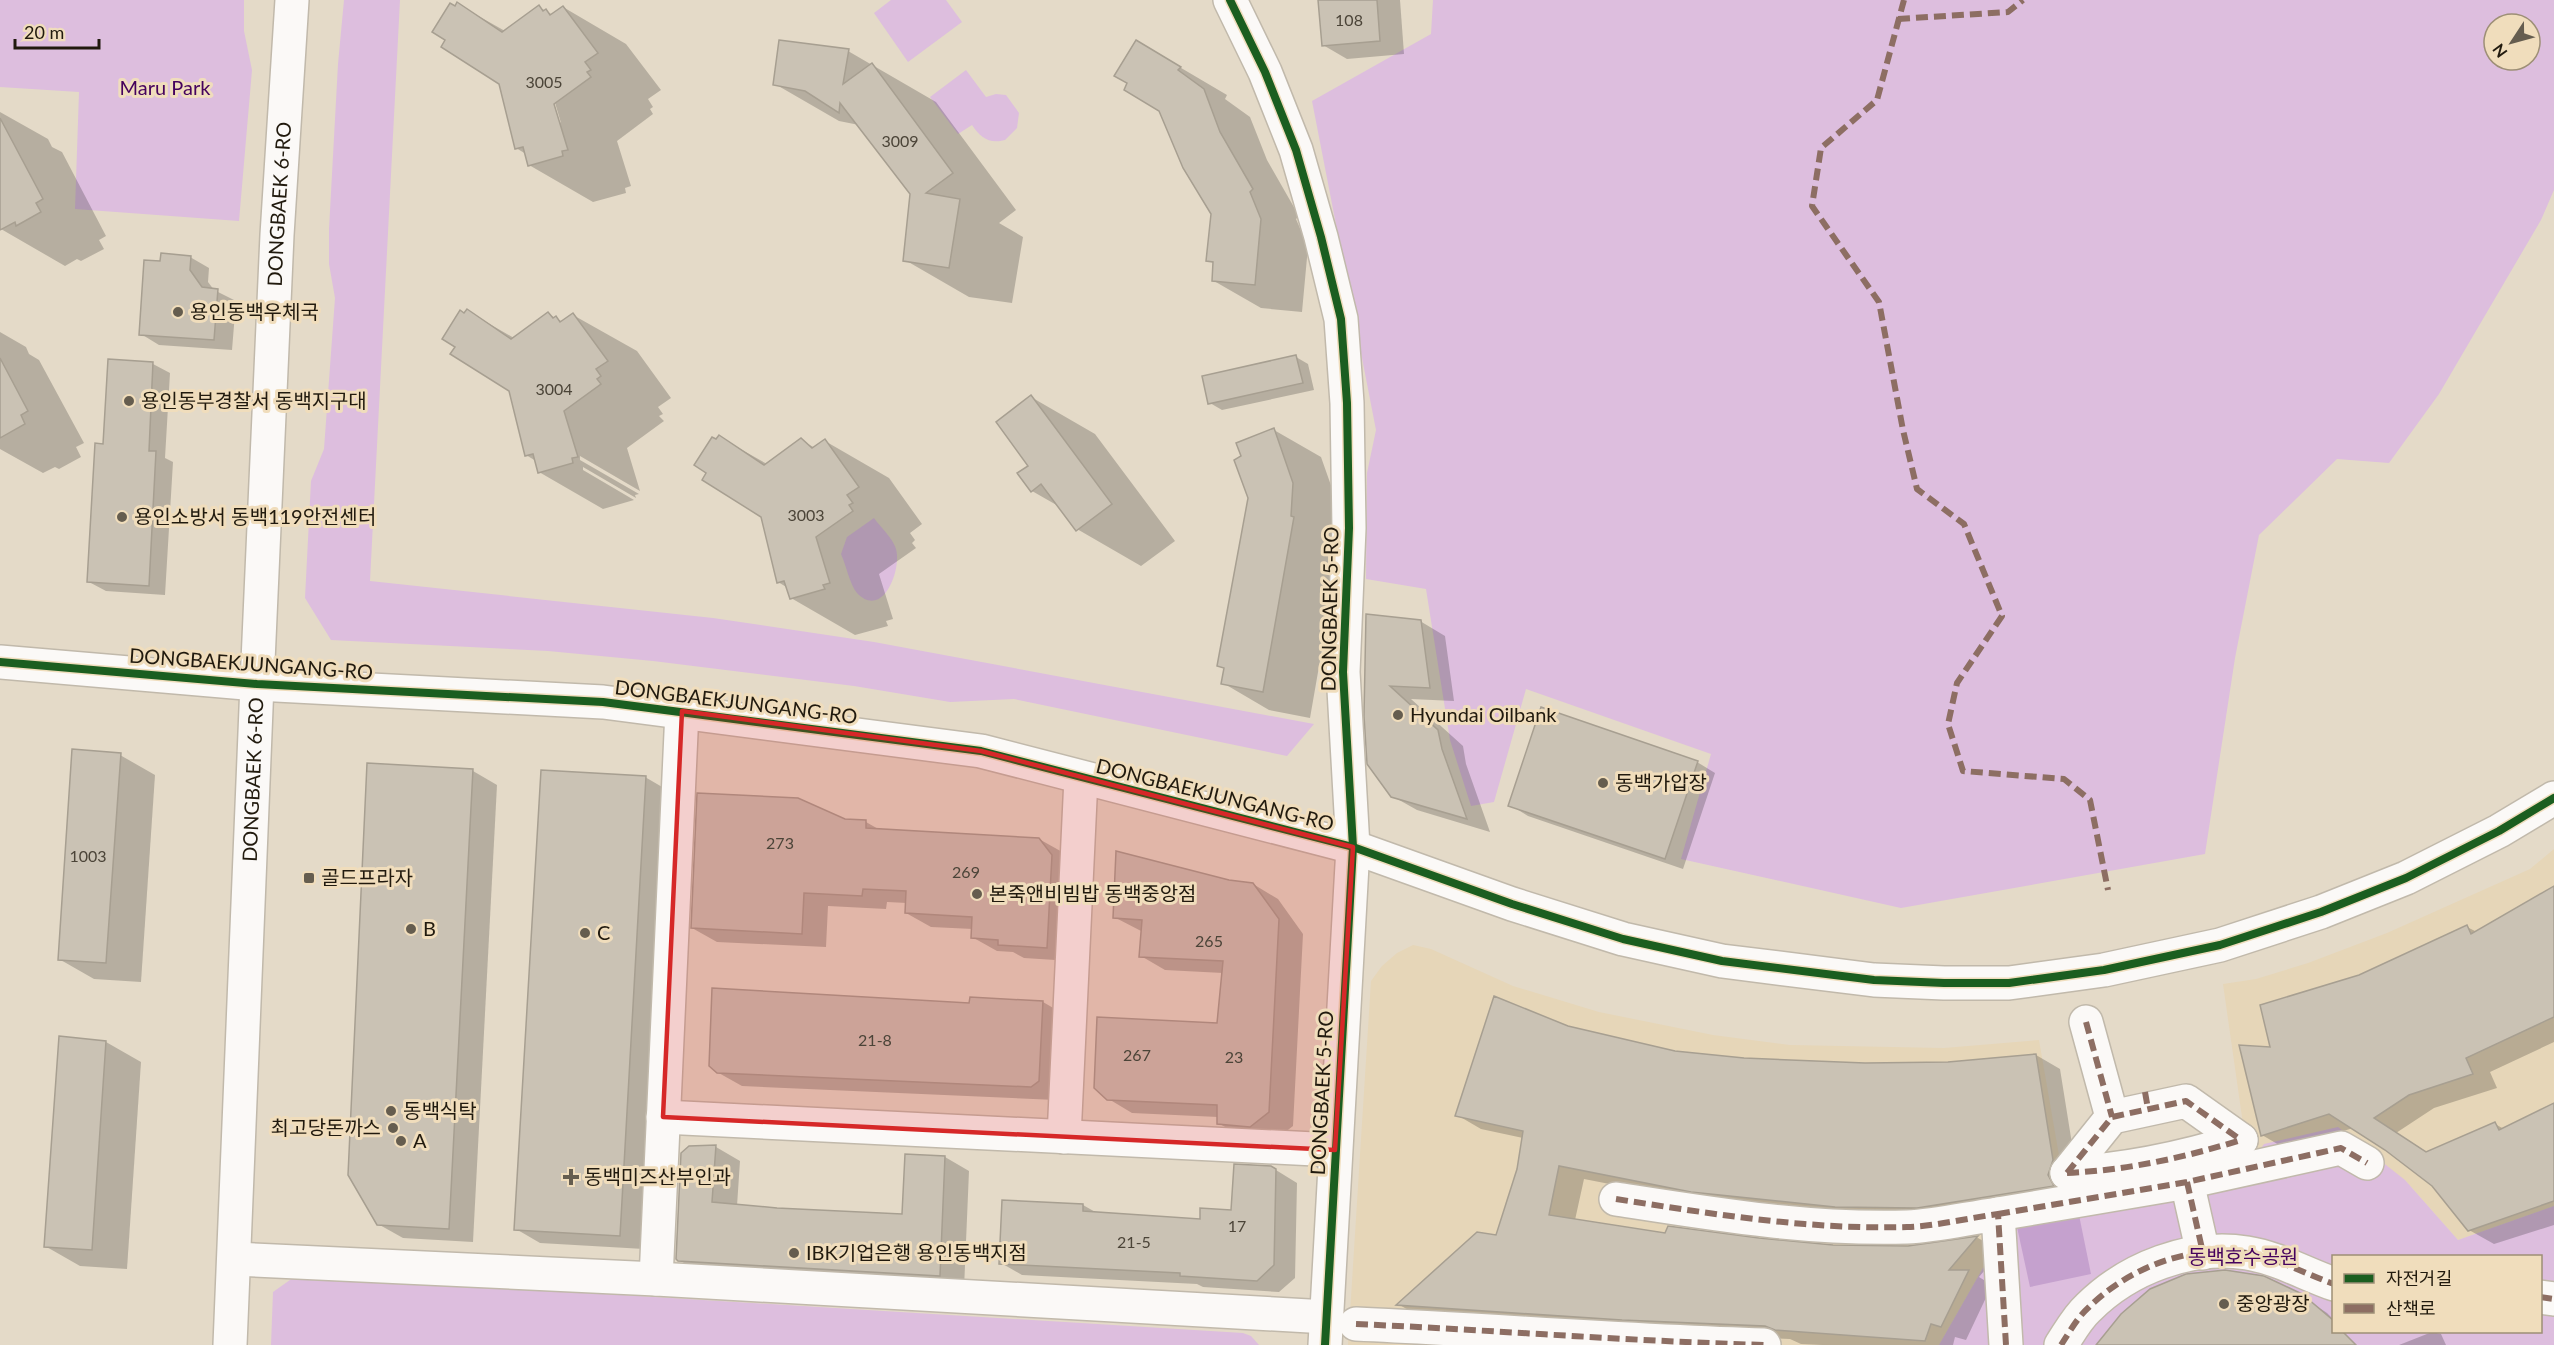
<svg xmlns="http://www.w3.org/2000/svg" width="2554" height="1345" viewBox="0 0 2554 1345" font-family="Lato,'Noto Sans KR',sans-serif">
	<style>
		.built { fill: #e6d6b8 }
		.green { fill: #ddbede; fill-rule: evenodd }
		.water { fill: #c5a1ce }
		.shadow { fill: #0003; fill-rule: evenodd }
		.building { fill: #cac2b4; stroke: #a79f91; stroke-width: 1.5 }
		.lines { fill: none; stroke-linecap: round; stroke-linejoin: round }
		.minor-casing { stroke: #c1b9ab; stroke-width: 36 }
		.minor { stroke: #fbf9f7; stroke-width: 33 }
		.quiet { stroke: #8d6e63; stroke-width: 6; stroke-dasharray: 12 6; stroke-linecap: butt }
		.cycleway-casing { stroke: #f0ddbc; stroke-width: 11 }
		.cycleway { stroke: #1b5e20; stroke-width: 8 }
		.marked { fill: #d62828; fill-opacity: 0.2; stroke: #d62828; stroke-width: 4.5; stroke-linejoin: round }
		.poi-dot { fill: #655d4f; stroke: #f0ddbc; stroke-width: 2 }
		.labels { text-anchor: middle; stroke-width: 6; stroke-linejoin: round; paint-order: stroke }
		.number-label { font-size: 16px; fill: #4b4438 }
		.park-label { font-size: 20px; fill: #45025d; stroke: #f0ddbc }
		.street-label { font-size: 20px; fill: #211a0e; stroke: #f0ddbc }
		.poi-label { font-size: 20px; fill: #211a0e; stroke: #f0ddbc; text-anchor: start }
	</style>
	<rect width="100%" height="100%" fill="#e4dac8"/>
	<g class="built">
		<path d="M2554 849V1206L2458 1240 2405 1180 2249 1166 2223 984 2256 979 2308 963 2387 933 2530 869Z"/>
		<path d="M1413 945 1431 949 1513 986 1599 1012 1713 1035 1790 1045 1944 1048 2039 1040 2066 1196 2019 1205 1939 1345H1348L1371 981 1382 966 1397 953Z"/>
	</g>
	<g class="green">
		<path d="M0 0H244V31L252 70 239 221 75 209 79 92 0 87Z"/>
		<path d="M344 0H400L370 581 713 618 874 642 1314 724 1287 756 1014 699 950 702 854 686 653 661 548 651 331 640 305 598 311 481 324 449 335 298 329 264V229L338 64Z"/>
		<path d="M891 0H946L962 22 908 62 874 13Z"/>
		<path d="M1433 0H2554V190L2541 220 2439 394 2389 463 2337 459 2259 535 2235 658 2205 854 1901 908 1681 859 1711 754 1526 689 1494 802 1471 806 1450 740 1426 589 1366 579 1367 473 1376 430 1312 101 1431 34ZM2494 24H2530V60H2494Z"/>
		<path d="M966 70 986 97 996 94 1006 95 1019 113 1017 128 1005 140C989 144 981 138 972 125L958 134 930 97Z"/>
		<path d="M874 518C880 527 893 538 896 549 902 569 883 620 857 593 850 585 846 565 841 554L847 537Z"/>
		<path d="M2338 1127 2405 1180 2458 1240 2554 1206V1345H1939L2019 1205 2248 1166 2264 1144ZM2334 1256H2540V1332H2334Z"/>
		<path d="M297 1275 1243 1333 1251 1336 1259 1345H271L273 1292Z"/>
	</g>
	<path class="water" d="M2079 1215 2091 1274 2030 1287 2017 1227Z"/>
	<g class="shadow">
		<path d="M1319 0H1400L1404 54 1347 59 1323 45Z"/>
		<path d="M457 4 505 31 539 7 553 15 563 7 626 44 661 90 648 99 653 107 650 109 653 114 617 141 631 186 625 188 626 193 593 202 529 165 526 154 516 148 500 83 447 39ZM553 96 561 123 557 119 551 97Z"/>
		<path d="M1137 42 1227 95 1225 99 1250 117 1267 160 1299 216 1296 219 1308 247 1302 312 1261 308 1214 281 1215 264 1208 260 1213 213Z"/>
		<path d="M848 51 936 102 1016 210 999 223 1023 237 1012 303 969 297 905 260 912 194 859 125 839 121 775 84Z"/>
		<path d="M0 112 48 139 52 147 62 152 106 236 99 240 104 249 81 261 77 259 65 266 1 229Z"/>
		<path d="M190 257 209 268 208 282 214 290 236 301 232 350 159 345 141 334 162 263Z"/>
		<path d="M467 311 514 338 548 314 563 322 573 315 637 351 671 398 658 407 663 414 659 416 664 421 627 448 640 491 580 456V460L639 494 635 495 636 498 583 467V470L634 500 603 509 539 472 536 461 526 455 510 390 457 346Z"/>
		<path d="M0 332 26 347 29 354 39 360 84 443 76 447 81 457 59 469 55 467 43 473 0 449Z"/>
		<path d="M1296 357 1308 364 1314 390 1222 410 1210 403Z"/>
		<path d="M110 361 153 364 170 373 165 458 173 462 165 595 106 591 89 582 104 445Z"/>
		<path d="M1031 397 1095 434 1175 541 1141 566 1077 529 1060 507 1032 491Z"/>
		<path d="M1274 430 1321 457 1340 511V546L1310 718 1269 710 1223 683 1226 669 1219 665Z"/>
		<path d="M719 437 767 464 801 440 815 448 825 441 889 478 922 524 910 533 915 540 912 543 916 548 879 574 893 619 886 621 888 626 855 635 791 598 788 588 778 582 763 516 717 441Z"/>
		<path d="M1420 621 1445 636 1454 701 1411 699 1463 746 1466 764 1490 832 1417 810 1392 796 1366 716Z"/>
		<path d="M120 755 155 775 141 982 94 979 59 959Z"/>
		<path d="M1697 762 1715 773 1683 869 1528 816 1510 805Z"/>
		<path d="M473 771 497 785 473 1242 403 1238 378 1224Z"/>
		<path d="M645 777 669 791 644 1249 540 1243 516 1229Z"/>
		<path d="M844 820 866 822 880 830 1039 839 1064 853 1071 961 1024 958 1013 952 997 951 972 937 973 929 931 927 906 913 907 903 887 902 886 909 828 906 826 947 717 942 692 928Z"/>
		<path d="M1229 881 1253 884 1278 899 1303 934 1293 1126 1275 1140 1243 1137 1218 1123V1117L1132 1113 1107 1098 1218 1024 1223 973 1165 970 1141 956 1143 932 1114 917Z"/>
		<path d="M2554 888V1042L2490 1072 2497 1088 2434 1108 2396 1133 2427 1153 2495 1124 2504 1129 2554 1105V1225L2494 1244 2469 1230 2433 1185 2386 1148 2353 1128 2286 1149 2262 1135 2272 1048 2360 976 2467 927 2477 932Z"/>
		<path d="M1043 1002 1067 1016 1056 1100 742 1086 717 1072 971 1005Z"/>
		<path d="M1567 1027 1675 1052 1744 1059 1865 1064H1948L2036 1055 2060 1069 2077 1175 2072 1190 1942 1221 1717 1205 1584 1179 1575 1220 1666 1235 1833 1246 1908 1247 1978 1238 2001 1251 1979 1277 1992 1285 1966 1340 1955 1337 1953 1345H1822L1801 1344 1790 1339 1647 1333 1422 1318 1398 1304 1497 1236 1518 1169 1523 1138 1481 1129 1457 1115Z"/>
		<path d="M60 1038 106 1042 141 1062 127 1269 80 1266 45 1246Z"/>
		<path d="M690 1147H716L740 1161 737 1206 903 1215 945 1157 969 1171 964 1289 704 1275 679 1260Z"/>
		<path d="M1271 1167 1297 1183 1295 1278 1279 1292 1203 1287 1197 1284 1022 1275 1001 1263 1083 1205 1097 1213 1201 1220 1233 1211Z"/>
		<path d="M2291 1289 2327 1313 2334 1320V1332H2344L2354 1345H2100Z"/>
		<path d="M2432 1332 2441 1334 2446 1345H2399Z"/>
	</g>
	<g class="building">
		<path d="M1318 0H1377L1380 41 1322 46Z"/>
		<path d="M457 2 502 32 539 5 543 11 546 9 550 15 563 6 598 53 585 62 591 70 587 72 591 77 554 104 568 150 562 151 563 156 528 166 523 147 515 149 499 84 441 47 445 40 432 32 450 3 455 6Z"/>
		<path d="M779 40 849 49 843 84 872 63 953 173 926 193 960 199 949 268 903 261 910 194 840 103 839 113 805 91 773 85Z"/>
		<path d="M1136 40 1181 67 1178 70 1204 89 1220 132 1253 189 1250 192 1261 219 1255 285 1212 281 1213 262 1206 261 1211 214 1183 168 1159 111 1124 90 1127 83 1114 76Z"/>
		<path d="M0 118 43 199 36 203 41 212 16 226 15 222 0 230Z"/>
		<path d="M161 253 191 256 190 270 202 287 218 289 214 340 139 335 144 260 160 261Z"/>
		<path d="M467 309 511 339 548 312 553 318 556 316 560 322 573 313 608 361 596 369 601 376 597 379 601 384 564 411 578 457 572 458 573 463 538 473 533 454 525 456 509 391 450 354 455 347 442 339 460 310 464 313Z"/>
		<path d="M1296 355 1303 383 1208 404 1202 376Z"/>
		<path d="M0 358 28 411 21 415 25 424 0 438Z"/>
		<path d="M108 359 153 362 149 451H156L149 586 87 582 95 443 103 444Z"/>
		<path d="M1031 395 1112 504 1076 531 1041 484 1031 492 1017 473 1028 466 996 422Z"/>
		<path d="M1274 428 1293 483 1291 516 1294 517 1263 692 1221 684 1224 668 1217 666 1248 498 1234 460 1241 456 1236 443Z"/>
		<path d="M719 435 764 465 801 438 812 448 825 439 859 487 847 495 853 503 849 505 853 511 816 537 830 583 823 585 825 589 790 599 784 581 777 583 761 517 702 480 706 473 694 465 712 437 716 439Z"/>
		<path d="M1366 614 1421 620 1430 688 1390 686 1438 730 1442 749 1467 819 1391 797 1367 764 1364 716Z"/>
		<path d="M1541 707 1698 761 1665 859 1508 806Z"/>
		<path d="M72 749 121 753 106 963 58 960Z"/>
		<path d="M367 763 473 769 449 1229 377 1225 348 1175Z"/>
		<path d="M541 770 646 776 620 1236 514 1230Z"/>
		<path d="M697 793 798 798 845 819 866 820V828L1039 838 1052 855 1047 948 998 945V940L971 938 972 917 905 913 906 891 863 889 862 896 804 893 802 934 691 928Z"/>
		<path d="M1116 851 1229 880 1253 883 1279 919 1269 1112 1250 1127 1217 1124V1105L1107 1100 1094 1088 1097 1017 1217 1023 1223 961 1139 957 1142 920 1113 918Z"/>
		<path d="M2554 886V1017L2466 1058 2473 1074 2409 1095 2374 1118 2426 1152 2495 1122 2499 1130 2554 1103V1201L2468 1231 2432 1186 2385 1150 2329 1114 2261 1136 2239 1045 2270 1047 2260 1005 2359 975 2467 925 2471 934Z"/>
		<path d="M712 988 969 1003 970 997 1043 1001 1039 1081 1031 1087 717 1073 709 1066Z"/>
		<path d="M1494 996 1568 1026 1675 1051 1744 1058 1865 1063 1948 1062 2036 1054 2053 1160 2048 1175 2054 1186 1917 1208 1835 1207 1691 1192 1559 1166 1549 1215 1665 1233 1668 1226 1759 1238 1833 1245 1908 1246 1978 1236 1949 1270H1969L1941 1327 1931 1324 1925 1341 1775 1330 1765 1326 1622 1320 1396 1305 1477 1232 1496 1235 1517 1169 1523 1131 1455 1116Z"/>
		<path d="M59 1036 106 1041 92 1250 44 1247Z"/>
		<path d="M716 1145 712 1202 777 1208 902 1214 905 1154 945 1156 940 1276 678 1261 676 1259 681 1153 689 1146Z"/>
		<path d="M1234 1164 1271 1166 1276 1169 1274 1265 1257 1281 1180 1276V1273L999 1264 1002 1200 1083 1204V1211L1200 1219V1208L1231 1210Z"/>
		<path d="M2225 1270 2264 1276 2302 1294 2334 1321V1332H2343L2356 1345H2096L2121 1314 2150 1289 2186 1274Z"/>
	</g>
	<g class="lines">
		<g class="minor-casing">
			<g id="minor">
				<path d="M1230 0 1265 72 1296 150 1321 237 1341 319 1347 403 1349 528 1343 672 1353 847 1325 1345"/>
				<path d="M0 662 257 684 603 702 981 751 1353 847 1512 904 1623 939 1722 961 1874 980 1944 983H2009L2104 970 2220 945 2321 912 2406 878 2499 831 2554 798"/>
				<path d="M2086 1022 2112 1117"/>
				<path d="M663 1117 1335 1150"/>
				<path d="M1064 1137 1081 778"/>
				<path d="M2067 1173 2112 1117 2186 1101 2241 1140"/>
				<path d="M2067 1173C2128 1170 2183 1158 2241 1140"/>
				<path d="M2187 1182 2203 1253"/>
				<path d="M1616 1199C1713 1214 1809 1230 1907 1227 1937 1226 1968 1218 1998 1214L2006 1345"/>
				<path d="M1998 1214 2187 1182 2341 1148 2367 1163"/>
				<path d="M235 1259 656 1279 1327 1317"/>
				<path d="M656 1279 682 711"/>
				<path d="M2540 1297 2554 1299"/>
				<path d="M1356 1324C1492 1330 1628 1341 1764 1345"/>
				<path id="s1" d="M230 1345 257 684 277 235 292 0"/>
				<path d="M2061 1345C2069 1333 2077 1318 2088 1308 2128 1268 2190 1244 2247 1253 2278 1258 2305 1274 2334 1284"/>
			</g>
		</g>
		<use href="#minor" class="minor"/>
		<g class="quiet">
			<path d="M1904 0 1877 100 1821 148 1812 206 1879 302 1903 430 1917 489 1964 524 2002 616 1957 683 1948 724 1963 771 2064 779 2090 800 2108 890"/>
			<path d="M1898 19 2008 12 2023 0"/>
			<path d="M2086 1022 2112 1117"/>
			<path d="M2145 1092 2148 1109"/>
			<path d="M2067 1173 2112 1117 2186 1101 2241 1140"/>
			<path d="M2067 1173C2128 1170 2183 1158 2241 1140"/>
			<path d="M2187 1182 2203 1253"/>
			<path d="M1616 1199C1713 1214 1809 1230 1907 1227 1937 1226 1968 1218 1998 1214L2006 1345"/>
			<path d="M1998 1214 2187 1182 2341 1148 2367 1163"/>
			<path d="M2540 1297 2554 1299"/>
			<path d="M1356 1324C1492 1330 1628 1341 1764 1345"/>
			<path d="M2061 1345C2069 1333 2077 1318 2088 1308 2128 1268 2190 1244 2247 1253 2278 1258 2305 1274 2334 1284"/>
		</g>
		<g class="cycleway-casing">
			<g id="cycleway">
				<path d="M1230 0 1265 72 1296 150 1321 237 1341 319 1347 403 1349 528 1343 672 1353 847 1325 1345"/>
				<path d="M0 662 257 684 603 702 981 751 1353 847 1512 904 1623 939 1722 961 1874 980 1944 983H2009L2104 970 2220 945 2321 912 2406 878 2499 831 2554 798"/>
			</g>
		</g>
		<use href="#cycleway" class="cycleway"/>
	</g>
	<path class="marked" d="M682 711 981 751 1353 847 1335 1150 663 1117Z"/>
	<g class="poi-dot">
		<circle cx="178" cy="312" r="6"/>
		<circle cx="129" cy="401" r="6"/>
		<circle cx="122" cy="517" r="6"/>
		<circle cx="1398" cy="715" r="6"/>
		<circle cx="1603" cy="783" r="6"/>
		<rect x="303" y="872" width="12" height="12" rx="3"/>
		<circle cx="977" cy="894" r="6"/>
		<circle cx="411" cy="929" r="6"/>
		<circle cx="585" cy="933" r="6"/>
		<circle cx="391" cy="1111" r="6"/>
		<circle cx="393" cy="1128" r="6"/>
		<circle cx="401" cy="1141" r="6"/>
		<path d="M568 1168h6v6h6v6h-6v6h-6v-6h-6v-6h6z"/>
		<circle cx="794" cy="1253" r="6"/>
		<circle cx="2224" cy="1304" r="6"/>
	</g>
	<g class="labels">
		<g class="number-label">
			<text x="1349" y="26">108</text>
			<text x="544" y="88">3005</text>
			<text x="900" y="147">3009</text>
			<text x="554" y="395">3004</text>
			<text x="806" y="521">3003</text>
			<text x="780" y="849">273</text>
			<text x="88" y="862">1003</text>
			<text x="966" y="878">269</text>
			<text x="1209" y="947">265</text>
			<text x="875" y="1046">21-8</text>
			<text x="1137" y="1061">267</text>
			<text x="1234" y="1063">23</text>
			<text x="1237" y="1232">17</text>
			<text x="1134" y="1248">21-5</text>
		</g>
		<g class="park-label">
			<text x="165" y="95">Maru Park</text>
			<text x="2243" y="1264">동백호수공원</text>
		</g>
		<g class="street-label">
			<text dy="7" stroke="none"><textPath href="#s1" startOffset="1142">DONGBAEK 6-RO</textPath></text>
			<text transform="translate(1330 609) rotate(-89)" y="7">DONGBAEK 5-RO</text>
			<text transform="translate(251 664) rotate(4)" y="7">DONGBAEKJUNGANG-RO</text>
			<text transform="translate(736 702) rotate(7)" y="7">DONGBAEKJUNGANG-RO</text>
			<text dy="7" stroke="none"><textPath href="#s1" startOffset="566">DONGBAEK 6-RO</textPath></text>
			<text transform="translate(1215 795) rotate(14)" y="7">DONGBAEKJUNGANG-RO</text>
			<text transform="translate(1322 1093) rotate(-87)" y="7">DONGBAEK 5-RO</text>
		</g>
		<g class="poi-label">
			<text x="190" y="319">용인동백우체국</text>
			<text x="141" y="408">용인동부경찰서 동백지구대</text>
			<text x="134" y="524">용인소방서 동백119안전센터</text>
			<text x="1410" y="722">Hyundai Oilbank</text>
			<text x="1615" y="790">동백가압장</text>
			<text x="321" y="885">골드프라자</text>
			<text x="989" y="901">본죽앤비빔밥 동백중앙점</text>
			<text x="423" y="936">B</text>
			<text x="597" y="940">C</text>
			<text x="403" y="1118">동백식탁</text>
			<text x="381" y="1135" text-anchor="end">최고당돈까스</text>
			<text x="413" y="1148">A</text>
			<text x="584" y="1184">동백미즈산부인과</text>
			<text x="806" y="1260">IBK기업은행 용인동백지점</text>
			<text x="2236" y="1311">중앙광장</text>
		</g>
	</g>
	<rect x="2332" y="1255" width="210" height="78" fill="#f0ddbc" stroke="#9d8f76" stroke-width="1.5"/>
	<rect x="2344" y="1274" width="30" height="9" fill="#1b5e20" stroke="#9d8f76" stroke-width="1.5"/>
	<text x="2386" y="1285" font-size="18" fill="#211a0e">자전거길</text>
	<rect x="2344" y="1304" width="30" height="9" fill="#8d6e63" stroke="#9d8f76" stroke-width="1.5"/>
	<text x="2386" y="1315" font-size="18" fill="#211a0e">산책로</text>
	<g transform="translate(2512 42) rotate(234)"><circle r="28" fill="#f0ddbc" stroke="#9d8f76" stroke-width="1.5"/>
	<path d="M0-4.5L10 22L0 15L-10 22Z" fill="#655d4f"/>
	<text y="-9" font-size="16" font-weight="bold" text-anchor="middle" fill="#211a0e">N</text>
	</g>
	<path d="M15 39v9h84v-9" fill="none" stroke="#211a0e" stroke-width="3"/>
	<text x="24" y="39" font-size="18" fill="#211a0e" stroke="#f0ddbc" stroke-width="4.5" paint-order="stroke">20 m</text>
</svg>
